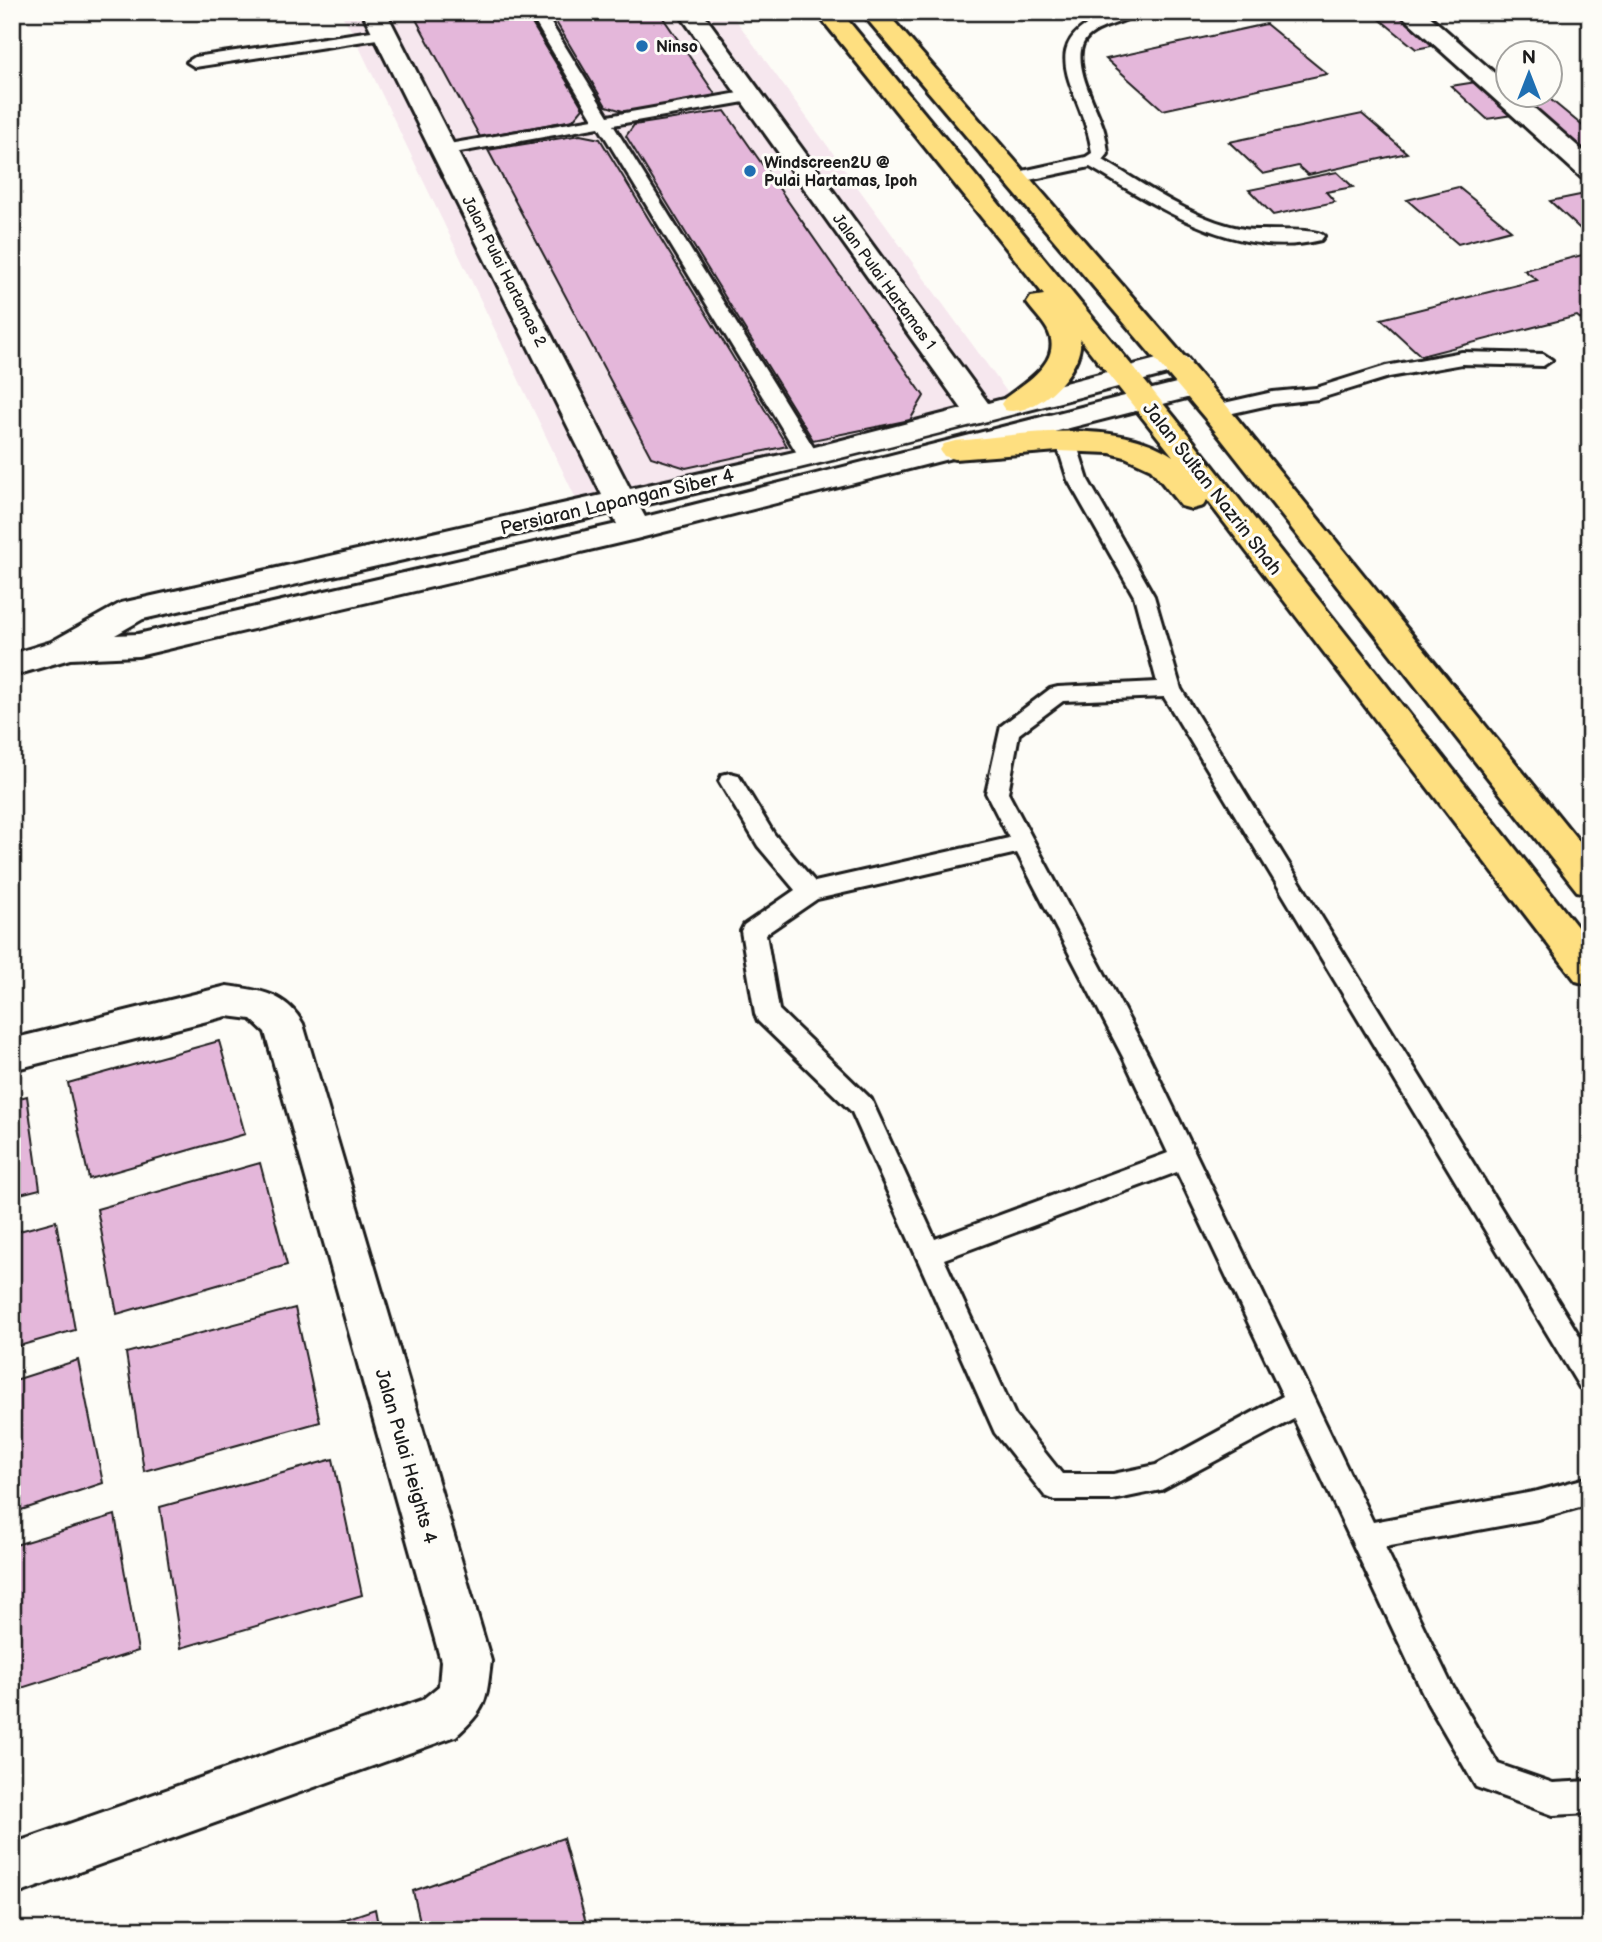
<svg xmlns="http://www.w3.org/2000/svg" width="1602" height="1942" viewBox="0 0 1602 1942" font-family="'Balsamiq Sans',sans-serif">
	<style>
		.built { fill: #f6e7ee }
		.building { fill: #e4b7da; stroke: #1c1c1c; stroke-width: 2 }
		.lines { fill: none; stroke-linecap: round; stroke-linejoin: round }
		.service-casing { stroke: #1c1c1c; stroke-width: 6 }
		.minor-casing { stroke: #1c1c1c; stroke-width: 6 }
		.trunk-casing { stroke: #1c1c1c; stroke-width: 6 }
		.service { fill: #fdfcf7; fill-rule: evenodd }
		.minor { fill: #fdfcf7; fill-rule: evenodd }
		.trunk { fill: #fedf80; fill-rule: evenodd }
		.poi-dot { fill: #1f6fb2; stroke: #fdfcf7; stroke-width: 2.5 }
		.labels { text-anchor: middle; stroke-width: 6; stroke-linejoin: round; paint-order: stroke }
		.far-poi-label { font-size: 16px; font-weight: bold; fill: #1c1c1c; stroke: #fdfcf7; text-anchor: start }
		.far-street-label { font-size: 16px; fill: #1c1c1c; stroke: #fdfcf7 }
		.street-label { font-size: 19px; fill: #1c1c1c; stroke: #fdfcf7 }
	</style>
	<rect width="100%" height="100%" fill="#fdfcf7"/>
	<filter id="ink" filterUnits="userSpaceOnUse"><feTurbulence type="fractalNoise" baseFrequency=".0143" numOctaves="2"/><feDisplacementMap in="SourceGraphic" scale="14" xChannelSelector="R" yChannelSelector="G"/><feConvolveMatrix kernelMatrix="1 2 1 2 8 2 1 2 1" color-interpolation-filters="sRGB"/></filter>
	<g filter="url(#ink)">
		<path class="built" d="M340 12H730L1015 403 579 505 351 30Z"/>
		<g class="building">
			<path d="M412 12H525L583 108 573 120 480 137Z"/>
			<path d="M550 12H659L717 97 626 112 606 106Z"/>
			<path d="M1371 12H1397L1437 45 1416 49Z"/>
			<path d="M1266 24 1327 74 1163 110 1106 59Z"/>
			<path d="M1476 82 1512 115 1487 119 1451 86Z"/>
			<path d="M1545 95 1590 132V146L1576 149 1519 100Z"/>
			<path d="M725 111 924 396 910 420 813 440 626 136 634 125Z"/>
			<path d="M1362 114 1407 153 1308 175 1298 166 1263 174 1229 142Z"/>
			<path d="M580 135 600 139 787 446 686 468 651 457 488 150Z"/>
			<path d="M1337 172 1353 187 1326 192 1335 202 1273 215 1249 190Z"/>
			<path d="M1458 187 1511 230 1458 244 1407 200Z"/>
			<path d="M1590 193V238L1550 201Z"/>
			<path d="M1590 253V327L1577 316 1421 356 1381 319 1537 280 1524 270Z"/>
			<path d="M219 1041 245 1134 89 1179 68 1083Z"/>
			<path d="M27 1096 40 1189 12 1196V1100Z"/>
			<path d="M260 1163 287 1265 117 1314 97 1209Z"/>
			<path d="M56 1221 75 1330 12 1348V1233Z"/>
			<path d="M295 1308 320 1422 144 1471 126 1353Z"/>
			<path d="M78 1360 103 1483 12 1513V1381Z"/>
			<path d="M333 1459 362 1595 181 1648 160 1507Z"/>
			<path d="M115 1515 138 1651 12 1691V1546Z"/>
			<path d="M563 1838 588 1930H422L413 1891Z"/>
			<path d="M375 1909 379 1930H313Z"/>
		</g>
		<g class="lines">
			<g class="service-casing">
				<g id="service">
					<path d="M529 12H544L608 116 750 91 758 96 750 101 613 125 820 458 817 462 810 464 800 458 599 127 443 155 435 150 443 145 593 119Z"/>
					<path d="M1114 12H1137C1125 24 1103 24 1089 36 1066 55 1096 105 1103 127 1106 136 1107 145 1108 154L1103 160C1147 186 1193 220 1244 229 1261 232 1316 227 1324 236L1321 240C1237 261 1158 207 1090 167L1015 183 1009 182 1007 178 1009 174 1086 157 1092 153C1085 91 1024 43 1114 12Z"/>
					<path d="M385 29 390 31 393 34 390 37 195 67 187 62 195 57Z"/>
					<path d="M1462 352 1543 354 1552 360 1543 366 1462 364 1389 377 1318 399 1273 404 1215 417 1205 411 1215 405 1273 392 1316 388 1386 366Z"/>
					<path d="M1066 436 1076 442 1088 480 1154 596 1181 689 1590 1353V1391L1580 1388 1164 697 1063 701 1019 734 1008 793 1149 1057 1373 1522 1538 1491 1590 1477V1504L1538 1519 1385 1547 1450 1682 1498 1764 1553 1783 1590 1781V1813L1553 1815 1476 1787 1428 1704 1294 1419 1161 1490 1113 1500H1055L1045 1496 995 1433 852 1112 758 1021 755 1014 741 931 744 925 795 890 758 846 719 781 722 775 730 773 738 775 774 834 815 882 1009 838 986 793 1001 726 1050 689 1058 687 1157 682 1134 596 1068 480 1056 442ZM1017 853 1123 1057 1168 1153 935 1239 871 1099 779 1010 766 934 817 899ZM1177 1172 1283 1396 1156 1465 1113 1474H1062L1015 1415 944 1259Z"/>
				</g>
			</g>
			<g class="minor-casing">
				<g id="minor">
					<path d="M362 12H386L630 489 807 449 962 409 678 12H702L988 403 1176 354 1186 357 1191 363 1186 369C1004 417 823 464 639 506L645 517 1196 378 1206 381 1211 387 1206 393 636 539 138 656 70 659 12 676V654L51 642 121 603 602 495ZM611 513 617 524 138 634 115 635 143 619Z"/>
					<path d="M1398 12H1425L1508 85V94H1518L1590 157V179L1581 177Z"/>
					<path d="M227 986C259 990 286 993 303 1024L491 1661C486 1702 487 1708 456 1736L12 1896V1844L422 1700 439 1686 441 1661 265 1032 251 1019 227 1016 12 1070V1039Z"/>
				</g>
			</g>
			<g class="trunk-casing">
				<g id="trunk">
					<path d="M816 12H841L1175 418 1590 943V985L1576 981 1207 500 1203 506 1192 509 1181 506 1151 469 1125 457 1110 453 1058 451 955 459 944 456 940 450 944 444 955 441C1020 435 1115 417 1173 456L1080 339C1084 370 1036 418 1005 410L1001 404 1005 398C1026 382 1065 360 1047 329 1042 320 1033 312 1027 303L1031 297 1044 295Z"/>
					<path d="M861 12H886L1226 405 1590 855V894L1577 891 1204 417Z"/>
				</g>
			</g>
			<use href="#service" class="service"/>
			<use href="#minor" class="minor"/>
			<use href="#trunk" class="trunk"/>
		</g>
	</g>
	<g class="poi-dot">
		<circle cx="642" cy="46" r="7"/>
		<circle cx="750" cy="171" r="7"/>
	</g>
	<g class="labels">
		<g class="far-poi-label">
			<text x="656" y="52">Ninso</text>
			<text x="764" y="168">Windscreen2U @<tspan x="764" dy="18">Pulai Hartamas, Ipoh</tspan></text>
		</g>
		<g class="far-street-label">
			<text transform="translate(505 271) rotate(63)" y="6">Jalan Pulai Hartamas 2</text>
			<text transform="translate(885 281) rotate(54)" y="6">Jalan Pulai Hartamas 1</text>
		</g>
		<g class="street-label">
			<text transform="translate(1213 488) rotate(52)" y="7">Jalan Sultan Nazrin Shah</text>
			<text transform="translate(617 501) rotate(-13)" y="7">Persiaran Lapangan Siber 4</text>
			<text transform="translate(407 1456) rotate(74)" y="7">Jalan Pulai Heights 4</text>
		</g>
	</g>
	<rect width="1602" height="1942" fill="none" stroke="#fdfcf7" stroke-width="42"/>
	<rect x="21" y="21" width="1560" height="1900" fill="none" stroke="#1c1c1c" stroke-width="2.5" filter="url(#ink)"/>
	<g transform="translate(1529 74)"><circle r="33" fill="#fdfcf7" stroke="#a3a29f" stroke-width="2"/>
	<path d="M0-5L12 26L0 18L-12 26Z" fill="#1f6fb2"/>
	<text y="-10" font-size="19" font-weight="bold" text-anchor="middle" fill="#1c1c1c">N</text>
	</g>
</svg>
